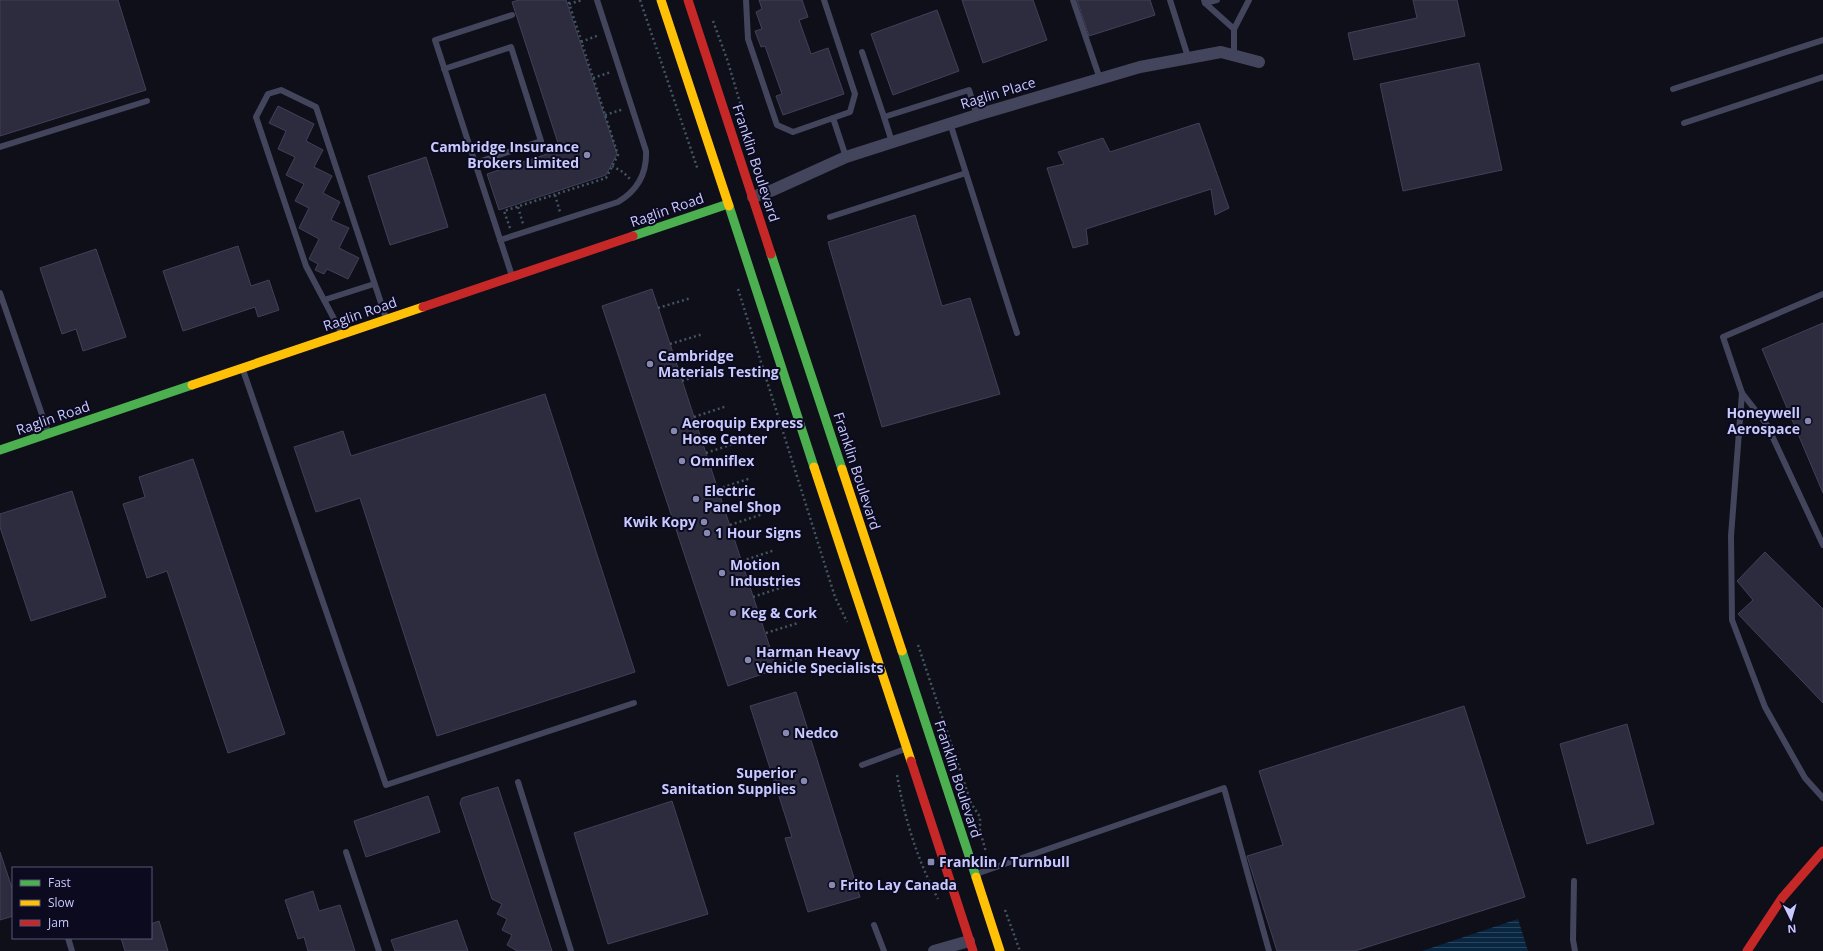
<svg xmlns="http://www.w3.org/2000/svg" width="1823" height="951" viewBox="0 0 1823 951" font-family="'Open Sans',sans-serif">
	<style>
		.water { fill: url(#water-rules) }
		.building { fill: #2c2c3e; stroke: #414059 }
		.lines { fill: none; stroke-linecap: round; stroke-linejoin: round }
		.path { stroke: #425560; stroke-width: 2.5; stroke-dasharray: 2 3; stroke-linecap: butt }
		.lane { stroke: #42455c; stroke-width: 6 }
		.street { stroke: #42455c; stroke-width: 12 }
		.fast { stroke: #4caf50; stroke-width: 9 }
		.slow { stroke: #ffc107; stroke-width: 9 }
		.jam { stroke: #c62828; stroke-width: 9 }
		.poi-dot { fill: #8788af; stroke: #0b0a1f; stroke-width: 1.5 }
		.labels { text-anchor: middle; stroke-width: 4; stroke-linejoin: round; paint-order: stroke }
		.street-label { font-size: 14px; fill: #c8c9ff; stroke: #0b0a1f }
		.poi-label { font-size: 14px; font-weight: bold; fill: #c8c9ff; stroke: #0b0a1f; text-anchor: start }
	</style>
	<defs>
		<pattern id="water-rules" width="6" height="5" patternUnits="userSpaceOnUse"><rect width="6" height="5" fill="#092641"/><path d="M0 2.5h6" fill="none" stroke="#2b445e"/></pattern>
	</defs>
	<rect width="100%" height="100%" fill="#0f0f1a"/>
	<path class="water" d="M1518 919 1528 951H1422Z"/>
	<g class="building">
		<path d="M0 0H118L146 90 0 136Z"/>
		<path d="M519 0H566L617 154 606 175 499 210 487 174 553 152 558 143 512 2Z"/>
		<path d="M759 0H802L808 17 799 20 811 54 828 48 844 94 783 115 776 96 782 94 765 46 761 47 755 31 762 29 756 12 762 9Z"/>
		<path d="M962 0H1033L1047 40 983 63Z"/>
		<path d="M1077 0H1150L1155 15 1089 36Z"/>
		<path d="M1413 0H1457L1465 36 1354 60 1348 33 1417 18Z"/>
		<path d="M937 10 959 71 893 95 871 34Z"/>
		<path d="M1479 63 1502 170 1403 191 1380 84Z"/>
		<path d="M278 106 314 124 306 141 323 150 314 167 332 176 323 193 340 202 331 220 349 228 339 248 359 258 348 279 327 269 324 274 315 270 318 264 309 259 319 239 299 228 309 208 295 201 304 184 286 175 295 157 278 149 286 131 269 123Z"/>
		<path d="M1199 123 1229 208 1215 215 1211 189 1086 229 1088 244 1073 248 1047 168 1064 164 1058 152 1103 138 1110 152Z"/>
		<path d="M426 157 448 227 390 245 368 176Z"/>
		<path d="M915 215 942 306 970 298 1000 394 882 427 828 242Z"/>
		<path d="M238 246 251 286 269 280 279 310 258 317 255 307 183 331 163 271Z"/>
		<path d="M96 249 126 337 83 351 76 329 62 334 40 268Z"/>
		<path d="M652 289 777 669 728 686 602 306Z"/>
		<path d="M1823 323V493L1762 349Z"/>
		<path d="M545 394 635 672 437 736 360 498 316 512 294 447 343 431 351 456Z"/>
		<path d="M193 459 285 734 228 753 167 571 147 578 123 504 145 497 139 477Z"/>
		<path d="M72 491 106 597 31 621 0 527V514Z"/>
		<path d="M1765 552 1823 609V703L1738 614 1753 600 1737 581Z"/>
		<path d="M796 692 860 897 808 912 785 838 792 837 750 706Z"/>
		<path d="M1464 706 1525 897 1355 951H1277L1247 856 1283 845 1259 771Z"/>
		<path d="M1627 724 1654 824 1587 844 1560 744Z"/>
		<path d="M498 787 552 951H517L507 945 512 935 502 930 507 919 497 914 502 904 492 899 460 803 462 798Z"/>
		<path d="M428 796 440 832 366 857 354 821Z"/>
		<path d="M672 801 708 914 608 944 574 833Z"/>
		<path d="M0 852 13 891V916L0 920Z"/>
		<path d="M313 891 319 911 340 905 355 951H308L304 937 298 939 285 900Z"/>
		<path d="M457 920 468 951H395L391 940Z"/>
		<path d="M159 921 168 951H125L121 938H151V924Z"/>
	</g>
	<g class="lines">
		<g class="path">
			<path d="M640 0 698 170"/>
			<path d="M569 4 582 0"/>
			<path d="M713 21 727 59 742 109"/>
			<path d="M581 42 599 35"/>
			<path d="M593 78 611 72"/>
			<path d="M605 115 624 109"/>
			<path d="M612 166 623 172 630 179"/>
			<path d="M555 195 560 212"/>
			<path d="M518 207 523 224"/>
			<path d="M510 228 504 211 606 178 618 155 568 0"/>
			<path d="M738 289 835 597 847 622"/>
			<path d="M658 308 691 298"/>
			<path d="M670 344 703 334"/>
			<path d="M682 381 715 370"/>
			<path d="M694 417 727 406"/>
			<path d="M706 453 739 442"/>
			<path d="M718 489 751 478"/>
			<path d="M730 525 763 514"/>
			<path d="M742 561 775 550"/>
			<path d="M753 597 786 586"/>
			<path d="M766 633 798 623"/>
			<path d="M918 645 971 803 980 817V831L986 852"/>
			<path d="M776 666 808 653"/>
			<path d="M897 775C905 820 917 859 938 899"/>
			<path d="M1005 910 1020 951"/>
		</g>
		<g class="lane">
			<path d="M746 0 748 39 777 125 793 132 850 112 855 94 824 0"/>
			<path d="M1073 0 1100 79"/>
			<path d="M1170 0 1188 57"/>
			<path d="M1204 0 1205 3 1234 29"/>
			<path d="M1205 3 1217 0"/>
			<path d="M862 52 884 117"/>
			<path d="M1234 55V29L1249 0"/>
			<path d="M444 69 511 47 541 141 475 163"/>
			<path d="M1673 89 1823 40"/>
			<path d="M833 118 846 157"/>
			<path d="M950 123 1017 333"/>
			<path d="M1684 123 1823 77"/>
			<path d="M892 142 884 117 969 90 977 115"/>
			<path d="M0 147 147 101"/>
			<path d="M830 217 966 173"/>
			<path d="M500 240 618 202C638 190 647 173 646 151L597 0"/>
			<path d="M512 276 435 40 512 15"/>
			<path d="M0 293 48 432"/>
			<path d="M1823 294 1723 337 1742 393 1767 425 1823 545"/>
			<path d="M324 300 374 284"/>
			<path d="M341 332 306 266 256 117 268 94 281 90 316 107 386 318"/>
			<path d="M243 370 386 785 634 703"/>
			<path d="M1742 393 1731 536 1732 620 1765 707 1805 778 1823 798"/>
			<path d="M862 765 905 749"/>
			<path d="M518 782 571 951"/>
			<path d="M346 852 379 951"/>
			<path d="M976 874 1224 788 1269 951"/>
			<path d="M1574 881 1573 940 1575 951"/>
			<path d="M874 925 884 951"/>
			<path d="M68 938 72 951"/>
		</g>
		<g class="street">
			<path d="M753 197 773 190 846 157 977 115 1140 67 1221 52 1259 62"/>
			<path d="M934 951 969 941"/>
		</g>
		<g class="fast">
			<path d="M729 206 814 467"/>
			<path d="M633 236 728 204"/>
			<path d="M771 254 842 469"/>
			<path d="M0 450 192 385"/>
			<path d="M902 651 976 877"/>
		</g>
		<g class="slow">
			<path d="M661 0 729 206"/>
			<path d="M192 385 423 307"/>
			<path d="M814 467 911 761"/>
			<path d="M842 469 902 651"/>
			<path d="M976 877 1000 951"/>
		</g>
		<g class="jam">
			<path d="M688 0 771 254"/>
			<path d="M423 307 633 236"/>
			<path d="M911 761 973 951"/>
			<path d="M1747 951 1782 898 1823 851"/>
		</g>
	</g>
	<g class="poi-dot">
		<circle cx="587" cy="155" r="4"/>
		<circle cx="650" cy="364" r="4"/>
		<circle cx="1808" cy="421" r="4"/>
		<circle cx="674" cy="431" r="4"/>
		<circle cx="682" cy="461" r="4"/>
		<circle cx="696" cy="499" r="4"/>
		<circle cx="704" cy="522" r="4"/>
		<circle cx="707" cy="533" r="4"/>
		<circle cx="722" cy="573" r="4"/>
		<circle cx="733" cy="613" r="4"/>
		<circle cx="748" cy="660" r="4"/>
		<circle cx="786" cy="733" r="4"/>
		<circle cx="804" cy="781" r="4"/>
		<rect x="927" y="858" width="8" height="8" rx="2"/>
		<circle cx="832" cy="885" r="4"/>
	</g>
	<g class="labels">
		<g class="street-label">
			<text transform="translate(998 93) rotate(-17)" y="5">Raglin Place</text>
			<text transform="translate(756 163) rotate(72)" y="5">Franklin Boulevard</text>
			<text transform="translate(667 210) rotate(-19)" y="5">Raglin Road</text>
			<text transform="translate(360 314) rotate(-19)" y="5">Raglin Road</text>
			<text transform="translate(53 418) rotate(-19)" y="5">Raglin Road</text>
			<text transform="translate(857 471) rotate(72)" y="5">Franklin Boulevard</text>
			<text transform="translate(958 779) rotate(72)" y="5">Franklin Boulevard</text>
		</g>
		<g class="poi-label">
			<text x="579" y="152" text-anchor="end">Cambridge Insurance<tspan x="579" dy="16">Brokers Limited</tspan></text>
			<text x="658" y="361">Cambridge<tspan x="658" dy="16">Materials Testing</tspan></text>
			<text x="1800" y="418" text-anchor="end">Honeywell<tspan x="1800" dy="16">Aerospace</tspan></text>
			<text x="682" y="428">Aeroquip Express<tspan x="682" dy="16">Hose Center</tspan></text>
			<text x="690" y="466">Omniflex</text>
			<text x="704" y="496">Electric<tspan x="704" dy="16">Panel Shop</tspan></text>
			<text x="696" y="527" text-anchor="end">Kwik Kopy</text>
			<text x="715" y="538">1 Hour Signs</text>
			<text x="730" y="570">Motion<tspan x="730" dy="16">Industries</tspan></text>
			<text x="741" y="618">Keg &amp; Cork</text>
			<text x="756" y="657">Harman Heavy<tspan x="756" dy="16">Vehicle Specialists</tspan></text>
			<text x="794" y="738">Nedco</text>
			<text x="796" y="778" text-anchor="end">Superior<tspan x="796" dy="16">Sanitation Supplies</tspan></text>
			<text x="939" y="867">Franklin / Turnbull</text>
			<text x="840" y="890">Frito Lay Canada</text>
		</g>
	</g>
	<rect x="12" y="867" width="140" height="72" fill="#0b0a1f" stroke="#575679"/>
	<rect x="20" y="880" width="20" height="6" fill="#4caf50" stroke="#575679"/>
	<text x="48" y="887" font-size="12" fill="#c8c9ff">Fast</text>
	<rect x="20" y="900" width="20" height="6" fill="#ffc107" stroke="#575679"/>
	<text x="48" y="907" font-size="12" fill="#c8c9ff">Slow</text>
	<rect x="20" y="920" width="20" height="6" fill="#c62828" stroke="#575679"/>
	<text x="48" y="927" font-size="12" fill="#c8c9ff">Jam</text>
	<g transform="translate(1791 919) rotate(175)" stroke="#0b0a1f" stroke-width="3" paint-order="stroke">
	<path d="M0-3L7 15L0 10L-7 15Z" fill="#c8c9ff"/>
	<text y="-6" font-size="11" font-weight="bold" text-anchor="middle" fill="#c8c9ff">N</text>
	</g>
</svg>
